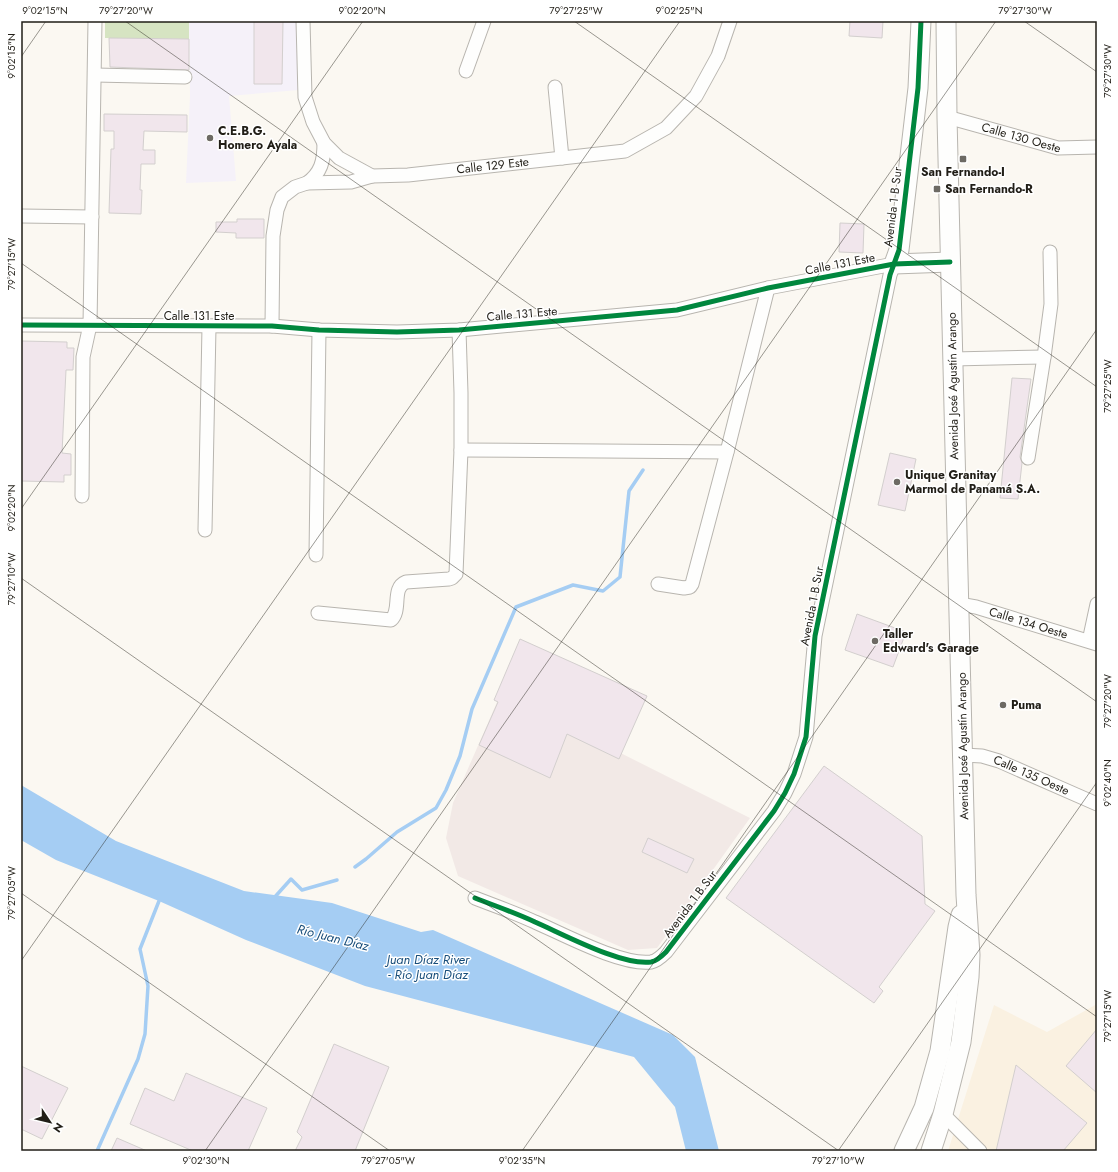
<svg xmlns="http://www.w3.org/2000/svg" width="1118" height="1172" viewBox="0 0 1118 1172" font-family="Jost,sans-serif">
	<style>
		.built { fill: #faf1e1 }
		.industrial { fill: #f2e9e6 }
		.education { fill: #f5f1f9 }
		.green { fill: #d6e4c2 }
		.water { fill: #a5cdf3 }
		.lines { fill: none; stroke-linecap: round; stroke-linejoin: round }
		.stream { stroke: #a5cdf3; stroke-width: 3.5 }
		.building { fill: #f1e6ec; stroke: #d3cfce }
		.street-casing { stroke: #b8b5af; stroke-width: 15 }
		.secondary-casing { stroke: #b8b5af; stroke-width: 21 }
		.street { stroke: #fefefd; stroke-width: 13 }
		.secondary { stroke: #fefefd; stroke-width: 19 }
		.cycleway-casing { stroke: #fff; stroke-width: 8 }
		.cycleway { stroke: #00873e; stroke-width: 5 }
		.ticks { fill: none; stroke: #211e17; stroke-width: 1; stroke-opacity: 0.45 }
		.poi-dot { fill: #6d6a64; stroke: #fff; stroke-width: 1.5 }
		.labels { text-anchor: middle; stroke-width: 3; stroke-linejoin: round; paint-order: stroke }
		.poi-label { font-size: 12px; font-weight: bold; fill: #211e17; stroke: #fff; text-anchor: start }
		.street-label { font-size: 12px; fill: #211e17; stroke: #fff }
		.water-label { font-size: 13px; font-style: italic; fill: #174d7a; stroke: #fff }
		.neatline { fill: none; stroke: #211e17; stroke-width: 1.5 }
		.ticks-label { font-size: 10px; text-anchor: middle; fill: #211e17 }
	</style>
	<rect width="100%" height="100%" fill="#fbf8f2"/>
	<path class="built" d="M1097 1004V1151H948L994 1005 1047 1032Z"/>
	<path class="industrial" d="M501 693 750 818 657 948 628 950 458 876 446 838 453 803Z"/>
	<path class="education" d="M189 21H298L299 90 229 96 236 181 186 183 190 96Z"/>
	<path class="green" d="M105 21H189V39L105 38Z"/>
	<path class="water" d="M21 785 116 841 244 891 332 903 421 932 433 930 673 1035 695 1057 719 1151H686L675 1107 634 1057 365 986 246 940 159 901 56 860 21 840Z"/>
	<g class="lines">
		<g class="stream">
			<path d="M355 867 366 859 397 832 436 808 446 790 460 756 472 709 516 607 573 585 603 591 620 577 629 491 643 470"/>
			<path d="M273 899 291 879 302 890 337 880"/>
			<path d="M97 1151 138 1059 145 1034 148 986 140 949 159 901"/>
		</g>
	</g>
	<g class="building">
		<path d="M254 21H283L282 84H254Z"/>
		<path d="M850 21H883L882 38 849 36Z"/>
		<path d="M109 38 189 39V70L110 67Z"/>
		<path d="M104 114 187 115V132L144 131 143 150H155V164H141L140 190H142L141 214 109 213 111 149H114V131H104Z"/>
		<path d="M237 219H264V238H236V233L216 232V222H237Z"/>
		<path d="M840 223 864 224 863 253 839 252Z"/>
		<path d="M21 341 67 342V348H74L73 370H66L62 453 71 454V475H64V482L21 481Z"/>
		<path d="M1012 378 1031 379 1020 457 1022 463 1018 499 1000 498Z"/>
		<path d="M890 453 916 459 905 511 878 505Z"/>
		<path d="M857 614 906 632 893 667 845 650Z"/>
		<path d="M520 639 647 696 619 759 567 734 550 778 479 745 498 702 494 700Z"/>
		<path d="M824 766 922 836 925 904 935 911 879 987 883 991 874 1003 726 898Z"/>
		<path d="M648 838 694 859 687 873 642 852Z"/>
		<path d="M1097 1029V1093L1066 1066Z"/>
		<path d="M334 1044 389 1067 355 1151H295L302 1137 297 1132Z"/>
		<path d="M1016 1065 1087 1123 1063 1151H996Z"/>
		<path d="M21 1066 68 1088 42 1139 21 1129Z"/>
		<path d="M186 1073 267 1108 248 1151H193L130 1124 145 1088 174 1101Z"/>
		<path d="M117 1138 147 1151H111Z"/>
	</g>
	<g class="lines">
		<g class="street-casing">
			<g id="street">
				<path id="s1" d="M303 21 305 97 313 122 324 143 339 158 372 176 408 175 625 151 666 128 696 96 718 56 730 21"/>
				<path d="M466 71 484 21"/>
				<path d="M95 75 185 77"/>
				<path d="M555 87 562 158"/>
				<path id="s2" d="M947 117 1058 148 1097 147"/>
				<path d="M307 183C321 173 324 161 324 143"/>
				<path d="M21 216 92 217"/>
				<path d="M21 325 272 326 319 330 397 332 459 330 677 310 768 288 894 264"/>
				<path d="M272 326 273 236 277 210 282 197 295 187 307 183 351 182 372 176"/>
				<path d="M953 359 1044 357"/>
				<path d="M461 450 727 452"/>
				<path d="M1028 458 1044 357 1051 304 1050 252"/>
				<path d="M82 496 83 357 90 325 95 21"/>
				<path d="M205 530 209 327"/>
				<path d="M316 555 319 330"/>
				<path d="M658 584 684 588 690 587 692 584 727 452 768 288"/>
				<path id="s3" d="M959 604 976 607 1097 644"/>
				<path d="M318 613 391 620C402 610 391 588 406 582L449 579 452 578 456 574 461 450V393L459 330"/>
				<path d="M1089 641 1097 604"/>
				<path id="s4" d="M963 755 982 756 999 761 1097 804"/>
				<path d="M475 898C495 906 516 913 535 922 563 934 622 966 651 962 657 961 662 956 666 952L774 811 785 793 794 774 806 737 815 636 890 275 894 264"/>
				<path d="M943 1114 980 1151"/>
			</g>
		</g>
		<g class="secondary-casing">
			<g id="secondary">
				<path d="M921 21 918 88 899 250 894 264 950 262"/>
				<path d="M904 1151 924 1108 940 1051 958 927 961 915"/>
				<path d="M931 1151 943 1114 961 1042 969 977 970 955 966 895 958 574 947 117 946 21"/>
			</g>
		</g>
		<use href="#street" class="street"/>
		<use href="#secondary" class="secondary"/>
		<g class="cycleway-casing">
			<g id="cycleway">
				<path d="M21 325 272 326 319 330 397 332 459 330 677 310 768 288 894 264 950 262"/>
				<path d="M475 898C495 906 516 913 535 922 563 934 622 966 651 962 657 961 662 956 666 952L774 811 785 793 794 774 806 737 815 636 890 275 899 250 918 88 921 21"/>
			</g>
		</g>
		<use href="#cycleway" class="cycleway"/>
	</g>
	<path class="ticks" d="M125 21 1097 702M574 21 1097 387M1024 21 1097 72M21 57 46 21M21 263 1097 1017M21 509 363 21M21 578 839 1151M21 893 390 1151M21 961 680 21M205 1151 996 21M522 1151 1097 329M838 1151 1097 782"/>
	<g class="poi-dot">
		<circle cx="210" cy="138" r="4"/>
		<rect x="959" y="155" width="8" height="8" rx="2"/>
		<rect x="933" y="185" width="8" height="8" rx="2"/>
		<circle cx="897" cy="482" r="4"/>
		<circle cx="875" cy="641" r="4"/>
		<circle cx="1003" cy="705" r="4"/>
	</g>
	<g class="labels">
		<g class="poi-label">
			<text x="218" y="135">C.E.B.G.<tspan x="218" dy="14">Homero Ayala</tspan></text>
			<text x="963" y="176" text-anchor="middle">San Fernando-I</text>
			<text x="945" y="193">San Fernando-R</text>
			<text x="905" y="479">Unique Granitay<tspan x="905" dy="14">Marmol de Panamá S.A.</tspan></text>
			<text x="883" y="638">Taller<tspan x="883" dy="14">Edward's Garage</tspan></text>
			<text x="1011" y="709">Puma</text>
		</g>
		<g class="street-label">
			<text dy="4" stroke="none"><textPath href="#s2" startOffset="77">Calle 130 Oeste</textPath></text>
			<text dy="4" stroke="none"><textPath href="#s1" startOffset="306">Calle 129 Este</textPath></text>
			<text transform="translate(893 207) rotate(-83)" y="4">Avenida 1 B Sur</text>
			<text transform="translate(840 264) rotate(-11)" y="4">Calle 131 Este</text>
			<text transform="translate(522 314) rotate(-5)" y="4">Calle 131 Este</text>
			<text x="199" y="320">Calle 131 Este</text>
			<text transform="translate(953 386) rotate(-91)" y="4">Avenida José Agustín Arango</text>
			<text transform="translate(812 606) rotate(-79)" y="4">Avenida 1 B Sur</text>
			<text dy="4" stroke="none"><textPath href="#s3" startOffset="72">Calle 134 Oeste</textPath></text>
			<text transform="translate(963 746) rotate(-91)" y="4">Avenida José Agustín Arango</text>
			<text dy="4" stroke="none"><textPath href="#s4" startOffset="72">Calle 135 Oeste</textPath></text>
			<text transform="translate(690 904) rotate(-53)" y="4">Avenida 1 B Sur</text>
		</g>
		<g class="water-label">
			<text transform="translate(333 937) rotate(14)" y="5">Río Juan Díaz</text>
			<text x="428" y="964">Juan Díaz River<tspan x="428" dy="15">- Río Juan Díaz</tspan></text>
		</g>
	</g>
	<rect width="1118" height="1172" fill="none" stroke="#ffffff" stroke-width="44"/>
	<g transform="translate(50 1122) rotate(125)" stroke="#ffffff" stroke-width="3" paint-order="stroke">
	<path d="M0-3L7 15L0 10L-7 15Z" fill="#211e17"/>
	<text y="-6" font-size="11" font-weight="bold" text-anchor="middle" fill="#211e17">N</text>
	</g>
	<rect x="22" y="22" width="1074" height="1128" class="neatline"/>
	<g class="ticks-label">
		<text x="45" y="14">9°02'15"N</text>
		<text x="126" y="14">79°27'20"W</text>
		<text x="362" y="14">9°02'20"N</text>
		<text x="576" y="14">79°27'25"W</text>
		<text x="679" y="14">9°02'25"N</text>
		<text x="1025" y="14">79°27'30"W</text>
		<text transform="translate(11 56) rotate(-90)" y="4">9°02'15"N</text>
		<text transform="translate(1107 71) rotate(-90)" y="4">79°27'30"W</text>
		<text transform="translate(11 264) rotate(-90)" y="4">79°27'15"W</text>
		<text transform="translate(1107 386) rotate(-90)" y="4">79°27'25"W</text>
		<text transform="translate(11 508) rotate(-90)" y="4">9°02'20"N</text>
		<text transform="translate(11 579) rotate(-90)" y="4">79°27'10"W</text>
		<text transform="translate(1107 701) rotate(-90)" y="4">79°27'20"W</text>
		<text transform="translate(1107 783) rotate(-90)" y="4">9°02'40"N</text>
		<text transform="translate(11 893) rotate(-90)" y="4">79°27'05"W</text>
		<text transform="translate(1107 1016) rotate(-90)" y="4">79°27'15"W</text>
		<text x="206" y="1164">9°02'30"N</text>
		<text x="388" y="1164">79°27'05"W</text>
		<text x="522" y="1164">9°02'35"N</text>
		<text x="838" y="1164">79°27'10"W</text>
	</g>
</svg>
